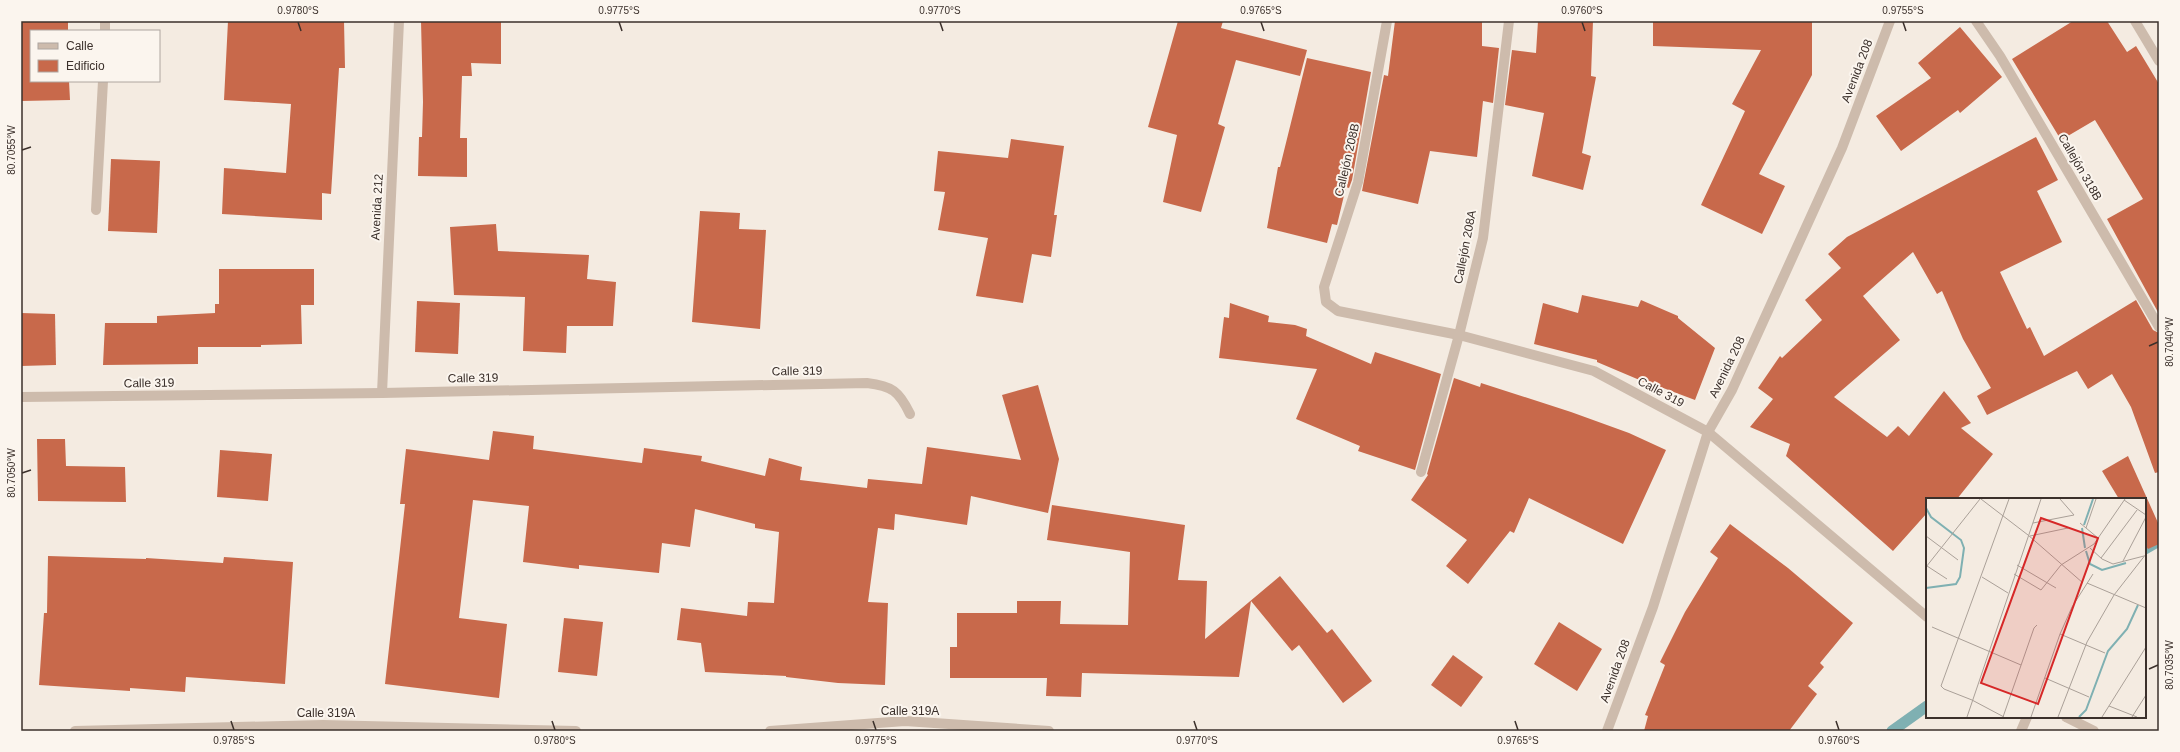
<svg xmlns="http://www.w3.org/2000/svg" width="2180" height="752" viewBox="0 0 2180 752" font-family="Helvetica,sans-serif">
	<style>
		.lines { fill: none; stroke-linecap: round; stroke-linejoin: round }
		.stream { stroke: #7fb0b2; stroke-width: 11 }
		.building { fill: #c8694b }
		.service { stroke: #cdbbac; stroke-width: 10 }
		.minor { stroke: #cdbbac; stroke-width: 10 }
		.ticks { fill: none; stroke: #3b302b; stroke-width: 1.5 }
		.labels { text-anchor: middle; stroke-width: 4; stroke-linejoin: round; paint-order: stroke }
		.street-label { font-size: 12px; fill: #3b302b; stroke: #fbf5ee }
		.inset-river { fill: none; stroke: #7fb0b2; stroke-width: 2 }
		.inset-road { fill: none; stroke: #aaa098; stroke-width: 1 }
		.view { fill: #d62828; fill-opacity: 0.15; stroke: #d62828; stroke-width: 2 }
		.inset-edge { fill: none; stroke: #3b302b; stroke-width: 2 }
		.neatline { fill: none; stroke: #3b302b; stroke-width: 1.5 }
		.ticks-label { font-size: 10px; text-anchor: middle; fill: #3b302b }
	</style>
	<rect width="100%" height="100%" fill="#f4ebe1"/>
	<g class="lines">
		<g class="stream">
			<path d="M2145 549 2159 541"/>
			<path d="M1892 731 1927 706"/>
		</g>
	</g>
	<g class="building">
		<path d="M21 21H68V31H31V81H69L70 100 21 101Z"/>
		<path d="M228 21H344L345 68H339L331 194 322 193V220L222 214 224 168 286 173 291 104 224 100Z"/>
		<path d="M421 21H501V64L471 63 472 76H462L460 138H467V177L418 176 419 137H422L423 102Z"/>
		<path d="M1178 21H1223L1221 28 1307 50 1300 76 1236 60 1218 124 1225 127 1201 212 1163 202 1177 135 1148 127Z"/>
		<path d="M1395 21H1482V46L1499 48 1493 103 1483 101 1477 157 1430 151 1418 204 1362 191 1384 75 1388 76Z"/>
		<path d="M1538 21H1593L1591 76 1596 77 1582 153 1591 156 1583 190 1532 176 1544 113 1505 105 1512 50 1536 53Z"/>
		<path d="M1653 21H1812V75L1759 174 1785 186 1762 234 1701 205 1745 111 1732 104 1761 50 1653 46Z"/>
		<path d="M2073 21H2107L2127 52 2136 46 2159 84V314L2107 219 2143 199 2095 120 2061 140 2012 59Z"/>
		<path d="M1960 27 2002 77 1960 113 1958 110 1901 151 1876 116 1931 78 1918 63Z"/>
		<path d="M1307 58 1371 72 1352 180 1349 188 1346 187 1337 225 1332 224 1327 243 1267 228 1278 167H1280Z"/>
		<path d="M2036 137 2058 180 2037 191 2062 242 2000 272 2027 329 2030 327 2044 356 2136 300 2153 330 2159 333V472L2155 473 2131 407 2112 374 2088 389 2077 371 1987 415 1977 396 1991 388 1963 339 1942 291 1937 294 1913 252 1863 296 1900 340 1834 397 1887 437 1898 426 1909 436 1944 391 1971 423 1961 428 1993 454 1957 499H1927V513L1893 551 1786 456 1790 444 1750 427 1773 399 1758 388 1780 356 1782 358 1822 320 1805 300 1841 268 1828 254 1847 237Z"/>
		<path d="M1011 139 1064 146 1054 215H1057L1051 257 1032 254 1023 303 976 296 988 238 938 230 945 192 934 191 938 151 1008 158Z"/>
		<path d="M111 159 160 161 157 233 108 231Z"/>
		<path d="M700 211 740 213 739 229 766 230 760 329 692 322Z"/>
		<path d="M496 224 498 251 589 255 587 279 616 282 613 326H567L566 353 523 351 525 297 454 295 450 227Z"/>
		<path d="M219 269H314V305H301L302 344 261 345V347H198V364L103 365 105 323H157V316L215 313V304H219Z"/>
		<path d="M1582 295 1638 307 1641 300 1678 316V318L1715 348 1695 400 1650 383 1649 384 1597 362V360L1534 344 1543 303 1578 313Z"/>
		<path d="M417 301 460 303 458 354 415 352Z"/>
		<path d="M1230 303 1269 316 1268 322 1295 325 1307 329 1306 336 1371 364 1375 352 1441 374 1415 470 1358 451 1360 446 1296 419 1317 369 1219 358 1224 317 1229 318Z"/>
		<path d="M21 313 55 314 56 365 21 366Z"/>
		<path d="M1454 378 1480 387 1481 383 1571 412 1629 433 1666 450 1623 544 1529 498 1514 533 1510 531 1468 584 1446 566 1467 540 1411 500 1428 475 1427 474Z"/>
		<path d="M1038 385 1059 459 1048 513 971 496 967 525 895 514 894 530 878 528 868 602 888 603 885 685 838 683 786 677V676L705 672 701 643 677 640 681 608 747 616 748 602 774 603 779 532 755 528V524L695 509 690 547 662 543 659 573 579 565V569L523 562 529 506 473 500 459 618 507 624 499 698 385 684 405 504H400L406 449 489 460 493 431 534 436 533 449 642 463 644 448 702 456 701 461 765 476 769 458 802 467 800 480 867 488 868 479 922 484 927 447 1021 460 1002 395Z"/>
		<path d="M37 439H65L66 466 125 467 126 502 38 501Z"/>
		<path d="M220 450 272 454 268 501 217 497Z"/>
		<path d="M2128 456 2159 525V544L2148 549 2145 544V499H2119L2102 471Z"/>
		<path d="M1052 505 1185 525 1178 580 1207 581 1205 639 1280 576 1327 633 1332 629 1372 681 1343 703 1299 645 1292 651 1251 601 1239 677 1082 673 1081 697 1046 696 1047 678H950V647H957V613H1017V601H1061L1060 624 1128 625 1130 552 1047 540Z"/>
		<path d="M1730 524 1788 568 1853 623 1820 663 1824 667 1808 686 1817 694 1789 731H1644L1648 716 1645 715 1665 665 1660 662 1685 612 1718 558 1710 552Z"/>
		<path d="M48 556 146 559V558L223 563 224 557 293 562 285 684 186 677 185 692 130 688V691L39 685 44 613H47Z"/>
		<path d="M564 618 603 622 597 676 558 672Z"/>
		<path d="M1559 622 1602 649 1577 691 1534 664Z"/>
		<path d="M1453 655 1483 677 1461 707 1431 685Z"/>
	</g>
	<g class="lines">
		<g class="service">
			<path d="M105 31V21"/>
			<path d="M96 210 103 81"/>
		</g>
		<g class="minor">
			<path d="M1387 21 1358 182 1324 287 1326 302 1338 311 1459 335 1594 371 1708 432 1927 617"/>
			<path d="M1976 21 2000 56 2159 327"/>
			<path d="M2135 21 2159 61"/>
			<path d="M382 393 399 21"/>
			<path d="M21 397 382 393 867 383C892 386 899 391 910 414"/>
			<path d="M1421 472 1459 335 1483 238 1509 21"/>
			<path d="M2066 717 2094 731"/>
			<path d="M75 731 323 725 576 731"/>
			<path d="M770 731 905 721 1049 731"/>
			<path d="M1607 731 1653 607 1708 432 1732 390 1842 148 1890 21"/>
			<path d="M2021 731 2027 717"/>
		</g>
	</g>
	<path class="ticks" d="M298 22 301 31M619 22 622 31M940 22 943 31M1261 22 1264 31M1582 22 1585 31M1903 22 1906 31M22 150 31 147M2149 346 2158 342M22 473 31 470M2149 669 2158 665M231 721 234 730M552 721 555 730M873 721 876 730M1194 721 1197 730M1515 721 1518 730M1836 721 1839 730"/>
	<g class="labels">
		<g class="street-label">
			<text transform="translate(1857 71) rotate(-69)" y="4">Avenida 208</text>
			<text transform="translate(1347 160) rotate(-77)" y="4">Callejón 208B</text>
			<text transform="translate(2080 167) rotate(60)" y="4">Callejón 318B</text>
			<text transform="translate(377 207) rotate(-87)" y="4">Avenida 212</text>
			<text transform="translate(1465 247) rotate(-79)" y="4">Callejón 208A</text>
			<text transform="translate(1727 367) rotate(-64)" y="4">Avenida 208</text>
			<text transform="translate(797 371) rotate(-1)" y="4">Calle 319</text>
			<text transform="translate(473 378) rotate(-1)" y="4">Calle 319</text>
			<text transform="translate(149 383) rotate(-1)" y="4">Calle 319</text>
			<text transform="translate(1661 392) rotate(28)" y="4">Calle 319</text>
			<text transform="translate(1615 671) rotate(-70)" y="4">Avenida 208</text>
			<text x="910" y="715">Calle 319A</text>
			<text x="326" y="717">Calle 319A</text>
		</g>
	</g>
	<g transform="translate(1926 498)">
		<rect width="220" height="220" fill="#f4ebe1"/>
		<path class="inset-river" d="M0 10 5 19 35 42 38 50 34 79 30 86 0 90M158 27 167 1M156 30 159 50M160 53 164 66 176 72 200 65M153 219 160 212 182 153 201 131 212 107"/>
		<path class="inset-road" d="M55 1 102 37 157 85M198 2 220 17M107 25 148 17 134 1M154 25 172 40M160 30 170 1M0 38 32 62M104 38 142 30M164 50 176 61 187 66 218 58M175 60 211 12M197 63 220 19M91 67 130 90M1 68 21 81M0 69 54 1M88 76 115 92 135 67 168 46 199 1M56 79 82 95M161 85 220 110M6 129 95 167M134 136 179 155M119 180 163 199M183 208 211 219M41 219 115 1M77 219 108 130 111 127M78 219 46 202 18 191 15 188 83 1M105 219 134 136 146 109 167 76M132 219 161 144 188 97 220 56M176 219 220 149M206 219 220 197"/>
		<path class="view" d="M115 20 172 40 112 206 55 185Z"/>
		<rect width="220" height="220" class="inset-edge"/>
	</g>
	<rect width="2180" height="752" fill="none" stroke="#fbf5ee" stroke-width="44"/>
	<rect x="30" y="30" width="130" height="52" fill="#fbf5ee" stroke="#aea6a0"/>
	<rect x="38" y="43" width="20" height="6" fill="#cdbbac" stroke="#aea6a0"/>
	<text x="66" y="50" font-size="12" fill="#3b302b">Calle</text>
	<rect x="38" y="60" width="20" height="12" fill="#c8694b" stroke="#aea6a0"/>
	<text x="66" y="70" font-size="12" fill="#3b302b">Edificio</text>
	<rect x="22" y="22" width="2136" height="708" class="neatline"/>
	<g class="ticks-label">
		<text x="298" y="14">0.9780°S</text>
		<text x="619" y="14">0.9775°S</text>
		<text x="940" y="14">0.9770°S</text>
		<text x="1261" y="14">0.9765°S</text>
		<text x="1582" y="14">0.9760°S</text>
		<text x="1903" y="14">0.9755°S</text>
		<text transform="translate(11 150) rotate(-90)" y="4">80.7055°W</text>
		<text transform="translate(2169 342) rotate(-90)" y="4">80.7040°W</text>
		<text transform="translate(11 473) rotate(-90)" y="4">80.7050°W</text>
		<text transform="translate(2169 665) rotate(-90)" y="4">80.7035°W</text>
		<text x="234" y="744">0.9785°S</text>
		<text x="555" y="744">0.9780°S</text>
		<text x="876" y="744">0.9775°S</text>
		<text x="1197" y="744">0.9770°S</text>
		<text x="1518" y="744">0.9765°S</text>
		<text x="1839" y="744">0.9760°S</text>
	</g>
</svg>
